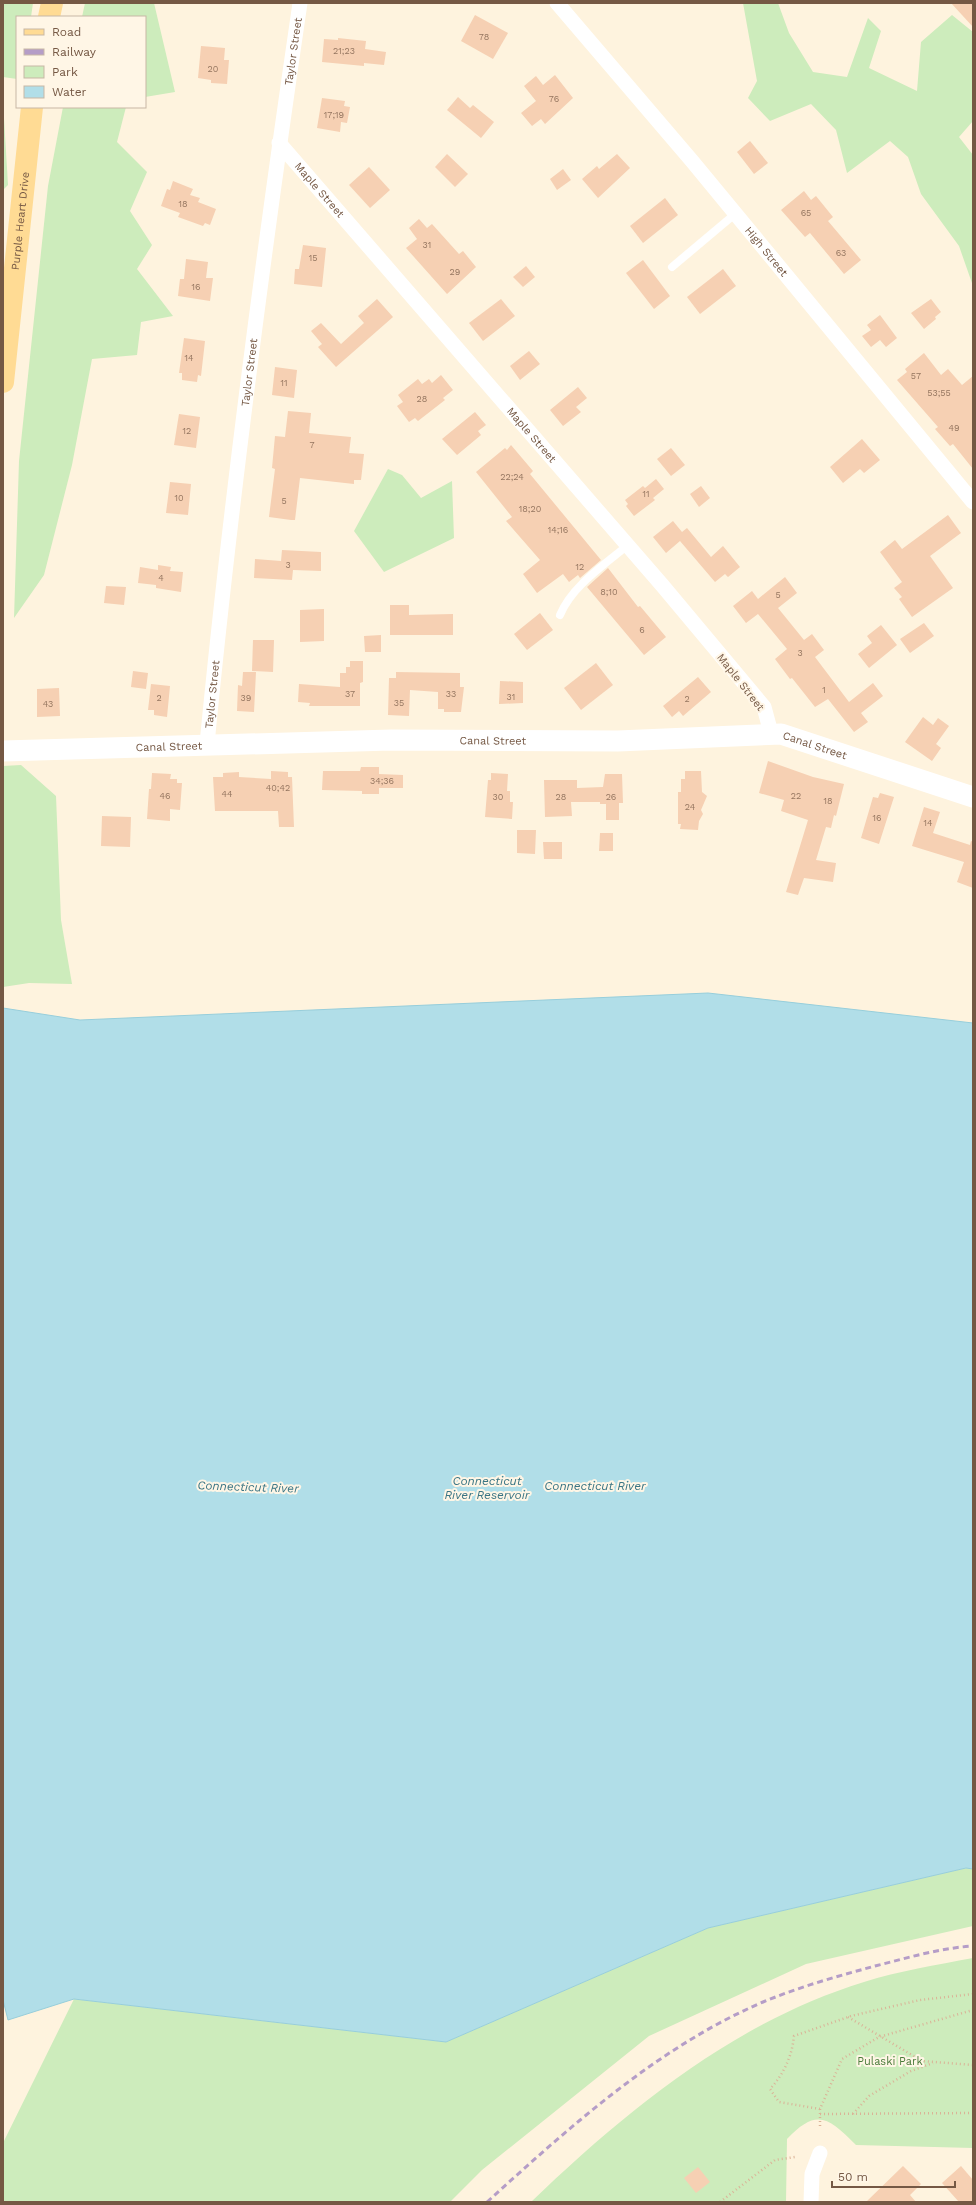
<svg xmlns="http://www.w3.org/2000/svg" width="976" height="2205" viewBox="0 0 976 2205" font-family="'Work Sans',sans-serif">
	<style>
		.green { fill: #cdecbc }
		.water { fill: #b1dee8; stroke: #97cedb }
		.building { fill: #f6d0b3 }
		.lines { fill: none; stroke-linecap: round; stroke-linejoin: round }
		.path { stroke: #dab397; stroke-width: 2.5; stroke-dasharray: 1 3; stroke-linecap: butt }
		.lane { stroke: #fff; stroke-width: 8 }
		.street { stroke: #fff; stroke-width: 15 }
		.secondary { stroke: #fff; stroke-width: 21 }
		.primary { stroke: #ffdb94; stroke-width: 22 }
		.rail { stroke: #b59dc7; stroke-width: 3; stroke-dasharray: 6 4; stroke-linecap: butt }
		.labels { text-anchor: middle; stroke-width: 4; stroke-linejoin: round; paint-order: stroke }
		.number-label { font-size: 9px; fill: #957660 }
		.street-label { font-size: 11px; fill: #755844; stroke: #fff6e6 }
		.park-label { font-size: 11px; fill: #4c7c3b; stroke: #fff6e6 }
		.water-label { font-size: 12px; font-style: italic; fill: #3a7584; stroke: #fff6e6 }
	</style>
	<rect width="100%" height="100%" fill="#fef3de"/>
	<g class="green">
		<path d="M3 3H33L31 17H17V79L3 77Z"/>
		<path d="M85 3H154L175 92 145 97V17H82Z"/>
		<path d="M743 3H778L789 33 813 72 847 77 868 18 881 31 869 68 917 91 921 42 952 15 973 32V121L959 137 973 155V286L959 246 921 194 908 157 890 141 847 173 836 130 811 104 770 121 748 98 757 81Z"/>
		<path d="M3 101 8 185 3 190Z"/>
		<path d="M63 107H126L117 142 147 172 130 211 152 245 137 269 173 316 141 322 137 355 92 359 72 465 44 575 14 618 19 461 48 186Z"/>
		<path d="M388 469 402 475 421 498 452 481 454 538 384 572 354 531Z"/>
		<path d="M21 765 56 796 61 920 72 984 29 983 3 987V766Z"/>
		<path d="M966 1868 973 1869V1926L806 1964 649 2036 482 2170 450 2202H3V2143L74 1999 446 2042 708 1928Z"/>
		<path d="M973 1958V2148L856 2145C829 2118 817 2107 787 2139L786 2202H531C627 2110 734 2022 864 1982 899 1971 936 1965 973 1958Z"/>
	</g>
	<path class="water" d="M708 993 973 1023V1869L966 1868 708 1928 446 2042 74 1999 8 2020 3 2000V1008L80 1020Z"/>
	<g class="building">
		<path d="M951 3H973V27Z"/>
		<path d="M475 15 508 33 493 59 461 41Z"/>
		<path d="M338 38 366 41 365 49 386 52 384 65 364 63V66L322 62 324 39 338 40Z"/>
		<path d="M201 46 225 48 224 60H229L227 84 211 83V80L198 78Z"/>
		<path d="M555 75 573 98 545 124 541 119 532 126 521 113 536 101 524 86 536 76 543 85Z"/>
		<path d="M458 97 470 108 473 105 494 122 481 138 447 110Z"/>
		<path d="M322 98 345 101 344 106 350 107 347 123 341 122 340 132 317 128Z"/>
		<path d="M750 141 768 163 754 174 737 152Z"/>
		<path d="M447 154 468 174 455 187 435 167Z"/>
		<path d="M617 154 630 168 598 198 582 179 597 166 599 169Z"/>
		<path d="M369 167 390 190 370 208 349 185Z"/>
		<path d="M563 169 571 180 557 190 550 179Z"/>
		<path d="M173 181 193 189 190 195 200 198 198 202 216 209 210 225 205 223 203 226 178 217 180 213 161 206 167 189 170 190Z"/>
		<path d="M804 191 811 200 816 196 833 217 828 221 861 260 844 274 810 233 805 237 781 210Z"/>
		<path d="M665 198 678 215 643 243 630 226Z"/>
		<path d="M419 219 427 228 432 224 459 254 463 251 476 267 447 294 406 248 417 239 409 228Z"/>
		<path d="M303 245 326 248 322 287 294 284 295 269H299Z"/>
		<path d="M186 259 208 262 206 278H213L210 301 178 296 180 279H184Z"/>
		<path d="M643 260 670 296 654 309 626 273Z"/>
		<path d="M526 266 535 277 523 287 513 277Z"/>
		<path d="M723 269 736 286 700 314 687 297Z"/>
		<path d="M377 299 393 317 336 367 318 347 322 344 311 331 321 323 341 344 364 323 358 316Z"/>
		<path d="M501 299 515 316 483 341 469 323Z"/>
		<path d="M931 299 941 312 935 317 936 319 924 329 911 313Z"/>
		<path d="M880 315 897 338 886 347 880 340 871 347 862 336 871 330 867 325Z"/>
		<path d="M184 338 205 341 201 376 198 375 197 382 182 380V373H179Z"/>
		<path d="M529 351 540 364 520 380 510 366Z"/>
		<path d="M924 353 941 375 948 369 962 385 973 376V469L953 444 950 446 935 429 938 427 897 380 907 372 905 369Z"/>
		<path d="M275 367 297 370 294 398 272 395Z"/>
		<path d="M441 375 453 390 443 398 445 400 418 421 415 418 409 422 397 406 403 402 398 395 418 379 422 384 429 379 432 383Z"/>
		<path d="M578 387 587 398 576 407 581 412 563 426 550 410Z"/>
		<path d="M288 411 311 413 309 433 351 437 349 453 364 454 361 480H354V484L300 478 295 520H291L269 517 275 469 272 468 275 436 285 437Z"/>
		<path d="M475 412 486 425 478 431 481 435 457 455 442 439Z"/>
		<path d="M179 414 200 417 196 448 174 445Z"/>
		<path d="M862 439 880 460 864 473 860 469 843 483 830 467Z"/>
		<path d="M511 445 533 471 530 474 601 560 580 578 578 575 569 582 563 574 537 593 523 574 540 560 506 521 512 517 476 472 505 448 507 450Z"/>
		<path d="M671 448 685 465 671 476 657 459Z"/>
		<path d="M656 479 664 489 653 498 655 500 634 516 626 506 628 504 625 500 643 486 645 488Z"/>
		<path d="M170 482 191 484 188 515 166 513Z"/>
		<path d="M701 486 710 498 699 507 690 494Z"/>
		<path d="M948 515 961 533 930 556 953 588 912 617 899 599 902 597 894 588 902 582 880 552 895 540 902 549Z"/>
		<path d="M673 521 682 532 687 528 711 557 723 546 740 567 728 577 725 574 715 582 680 541 666 553 653 537Z"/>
		<path d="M282 550 321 552V571L293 570 292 580 254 578 255 559 281 561Z"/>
		<path d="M158 565 171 567 170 571 183 572 181 592 156 588V585L138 583 140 567 158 570Z"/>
		<path d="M608 568 638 607 640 606 666 637 644 655 587 587Z"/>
		<path d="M785 577 797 593 778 608 804 640 812 634 824 650 815 657 849 702 873 683 883 696 861 713 868 722 854 732 828 699 815 707 792 678 790 679 775 659 787 649 758 614 746 623 733 606 752 591 758 599Z"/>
		<path d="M106 586 126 587 124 605 104 603Z"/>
		<path d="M390 605H409V615L453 614V635H390Z"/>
		<path d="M324 609V641L300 642V610Z"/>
		<path d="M540 613 553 630 527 650 514 634Z"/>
		<path d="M924 623 934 636 910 653 900 639Z"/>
		<path d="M881 625 897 645 869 668 858 654 872 643 867 636Z"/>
		<path d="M381 635V652H365L364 636Z"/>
		<path d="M253 640H274L273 672 252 671Z"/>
		<path d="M350 661H363V682L360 683V706H309L310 703 298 702 299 684 340 687V673H346V667H350Z"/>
		<path d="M596 663 613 685 581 710 564 688Z"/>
		<path d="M133 671 148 673 146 689 131 687Z"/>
		<path d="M243 672H256L254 712 237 711 238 685 242 686Z"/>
		<path d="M396 672 460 673V687H464L461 712H444V709H438V692L410 690 409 716 388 715 389 678H396Z"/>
		<path d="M698 677 711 692 683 716 679 711 672 717 663 706Z"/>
		<path d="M500 681 523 682V703L499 704Z"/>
		<path d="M151 684 170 686 167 717 154 715V710H148Z"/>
		<path d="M59 688 60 716 37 717V689Z"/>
		<path d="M923 717 933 725 938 718 949 726 936 744 941 748 932 761 905 742Z"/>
		<path d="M768 761 813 777 844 784 836 816 834 815 831 828 826 827 816 860 836 863 833 882 804 878 798 895 786 892 808 820 781 811 784 800 759 793Z"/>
		<path d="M361 767H379V774L403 775V788H379V794H362V791L322 790 323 771H360Z"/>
		<path d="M271 771 288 772V777H292L294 827H279L278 811H215L213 777H223V773L239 772V777L271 779Z"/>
		<path d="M685 771H701L702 792 707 796 701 810 703 814 699 821 698 830 680 829 681 824H678V792H681V779H685Z"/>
		<path d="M152 773 171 774 170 779H177V783H182L180 810 170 809V821L147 819 149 789H151Z"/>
		<path d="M491 773 508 774 507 791H510V802H513L512 819 485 817 488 780H491Z"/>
		<path d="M605 774H622L623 803H619V820H606V804H600V802H571L572 816 545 817 544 780H577V788L603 787Z"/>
		<path d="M880 793 894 797 879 844 861 838 873 797 878 798Z"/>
		<path d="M924 807 940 812 933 833 970 845 971 841 973 842V888L957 882 964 862 912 846Z"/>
		<path d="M102 816 131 817 130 847 101 846Z"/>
		<path d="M517 830H536L535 854 517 853Z"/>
		<path d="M600 833H613V851H599Z"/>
		<path d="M543 842H562V859H544Z"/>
		<path d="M903 2166 921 2184 910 2195 916 2202H866Z"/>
		<path d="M961 2166 973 2180V2202H959L942 2183Z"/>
		<path d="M698 2167 710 2182 696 2193 684 2178Z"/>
	</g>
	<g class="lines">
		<g class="path">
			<path d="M848 2017 922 2061 973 2065"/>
			<path d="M820 2109 779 2102 770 2089C784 2074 792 2056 794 2036L851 2016 920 2000 973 1994"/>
			<path d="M820 2114 973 2113"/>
			<path d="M853 2114 869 2096 911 2071 933 2063"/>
			<path d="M820 2126V2109L842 2059 879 2037 973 2010"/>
			<path d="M720 2202 775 2160 795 2157"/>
		</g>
		<g class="lane">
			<path d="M672 267 735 214"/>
			<path d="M560 615C572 586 604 565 628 545"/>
		</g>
		<g class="street">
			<path id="s1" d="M557 3 692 161 973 502"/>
			<path id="s2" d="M279 143 662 585 764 707 771 733"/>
			<path id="s3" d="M207 744C231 496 264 249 300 3"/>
			<path d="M811 2202 812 2174 820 2153"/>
		</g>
		<path class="secondary" id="s4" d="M3 751 391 740 618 741 781 734 973 797"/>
		<g class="primary">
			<path d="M49 17 52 3"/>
			<path id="s5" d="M3 382 32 107"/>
		</g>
		<path class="rail" d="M487 2202C571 2126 658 2047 763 2002 799 1987 838 1976 875 1966 907 1958 940 1948 973 1946"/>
	</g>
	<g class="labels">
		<g class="number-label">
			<text x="484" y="40">78</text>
			<text x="344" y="54">21;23</text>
			<text x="213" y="72">20</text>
			<text x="554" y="102">76</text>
			<text x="334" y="118">17;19</text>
			<text x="183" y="207">18</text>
			<text x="806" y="216">65</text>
			<text x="427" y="248">31</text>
			<text x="841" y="256">63</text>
			<text x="313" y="261">15</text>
			<text x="455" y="275">29</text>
			<text x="196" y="290">16</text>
			<text x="189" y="361">14</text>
			<text x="916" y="379">57</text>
			<text x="284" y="386">11</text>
			<text x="939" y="396">53;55</text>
			<text x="422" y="402">28</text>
			<text x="954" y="431">49</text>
			<text x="187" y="434">12</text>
			<text x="312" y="448">7</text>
			<text x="512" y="480">22;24</text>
			<text x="646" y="497">11</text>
			<text x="179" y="501">10</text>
			<text x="284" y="504">5</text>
			<text x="530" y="512">18;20</text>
			<text x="558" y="533">14;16</text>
			<text x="288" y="568">3</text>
			<text x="580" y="570">12</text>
			<text x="161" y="581">4</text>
			<text x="609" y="595">8;10</text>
			<text x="778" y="598">5</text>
			<text x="642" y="633">6</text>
			<text x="800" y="656">3</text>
			<text x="824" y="693">1</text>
			<text x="350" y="697">37</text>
			<text x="451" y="697">33</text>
			<text x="511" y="700">31</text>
			<text x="159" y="701">2</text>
			<text x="246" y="701">39</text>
			<text x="687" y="702">2</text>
			<text x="399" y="706">35</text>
			<text x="48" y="707">43</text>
			<text x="382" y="784">34;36</text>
			<text x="278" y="791">40;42</text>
			<text x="227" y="797">44</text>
			<text x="165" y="799">46</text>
			<text x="796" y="799">22</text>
			<text x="498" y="800">30</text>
			<text x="561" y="800">28</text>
			<text x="611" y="800">26</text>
			<text x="828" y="804">18</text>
			<text x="690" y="810">24</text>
			<text x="877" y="821">16</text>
			<text x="928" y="826">14</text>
		</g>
		<g class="street-label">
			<text dy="4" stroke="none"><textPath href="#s3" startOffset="698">Taylor Street</textPath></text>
			<text dy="4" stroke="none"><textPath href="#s2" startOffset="62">Maple Street</textPath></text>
			<text dy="4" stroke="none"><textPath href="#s5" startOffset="162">Purple Heart Drive</textPath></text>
			<text dy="4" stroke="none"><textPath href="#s1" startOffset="325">High Street</textPath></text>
			<text dy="4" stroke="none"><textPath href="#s3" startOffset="374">Taylor Street</textPath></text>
			<text dy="4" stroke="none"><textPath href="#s2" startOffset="386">Maple Street</textPath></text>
			<text transform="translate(741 682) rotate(52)" y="4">Maple Street</text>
			<text dy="4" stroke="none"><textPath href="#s3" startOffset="50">Taylor Street</textPath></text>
			<text dy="4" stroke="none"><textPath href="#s4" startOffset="490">Canal Street</textPath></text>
			<text dy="4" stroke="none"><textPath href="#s4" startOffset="166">Canal Street</textPath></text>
			<text dy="4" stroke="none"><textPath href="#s4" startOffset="814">Canal Street</textPath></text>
		</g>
		<g class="park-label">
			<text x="890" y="2065">Pulaski Park</text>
		</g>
		<g class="water-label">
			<text x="487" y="1485">Connecticut<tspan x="487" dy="14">River Reservoir</tspan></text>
			<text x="595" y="1490">Connecticut River</text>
			<text transform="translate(248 1487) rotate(2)" y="4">Connecticut River</text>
		</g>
	</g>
	<rect width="976" height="2205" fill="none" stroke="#755844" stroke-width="8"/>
	<rect x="16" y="16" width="130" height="92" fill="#fff6e6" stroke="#c8b7a5"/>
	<rect x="24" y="29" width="20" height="6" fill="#ffdb94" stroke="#c8b7a5"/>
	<text x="52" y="36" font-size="12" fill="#755844">Road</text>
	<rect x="24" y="49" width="20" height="6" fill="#b59dc7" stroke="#c8b7a5"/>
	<text x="52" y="56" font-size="12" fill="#755844">Railway</text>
	<rect x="24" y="66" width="20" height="12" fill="#cdecbc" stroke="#c8b7a5"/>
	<text x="52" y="76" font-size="12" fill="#755844">Park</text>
	<rect x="24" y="86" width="20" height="12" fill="#b1dee8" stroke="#c8b7a5"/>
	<text x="52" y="96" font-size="12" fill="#755844">Water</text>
	<path d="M832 2181v6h123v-6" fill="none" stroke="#755844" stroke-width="2"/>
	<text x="838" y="2181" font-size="12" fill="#755844" stroke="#fff6e6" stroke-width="3" paint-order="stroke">50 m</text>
</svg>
